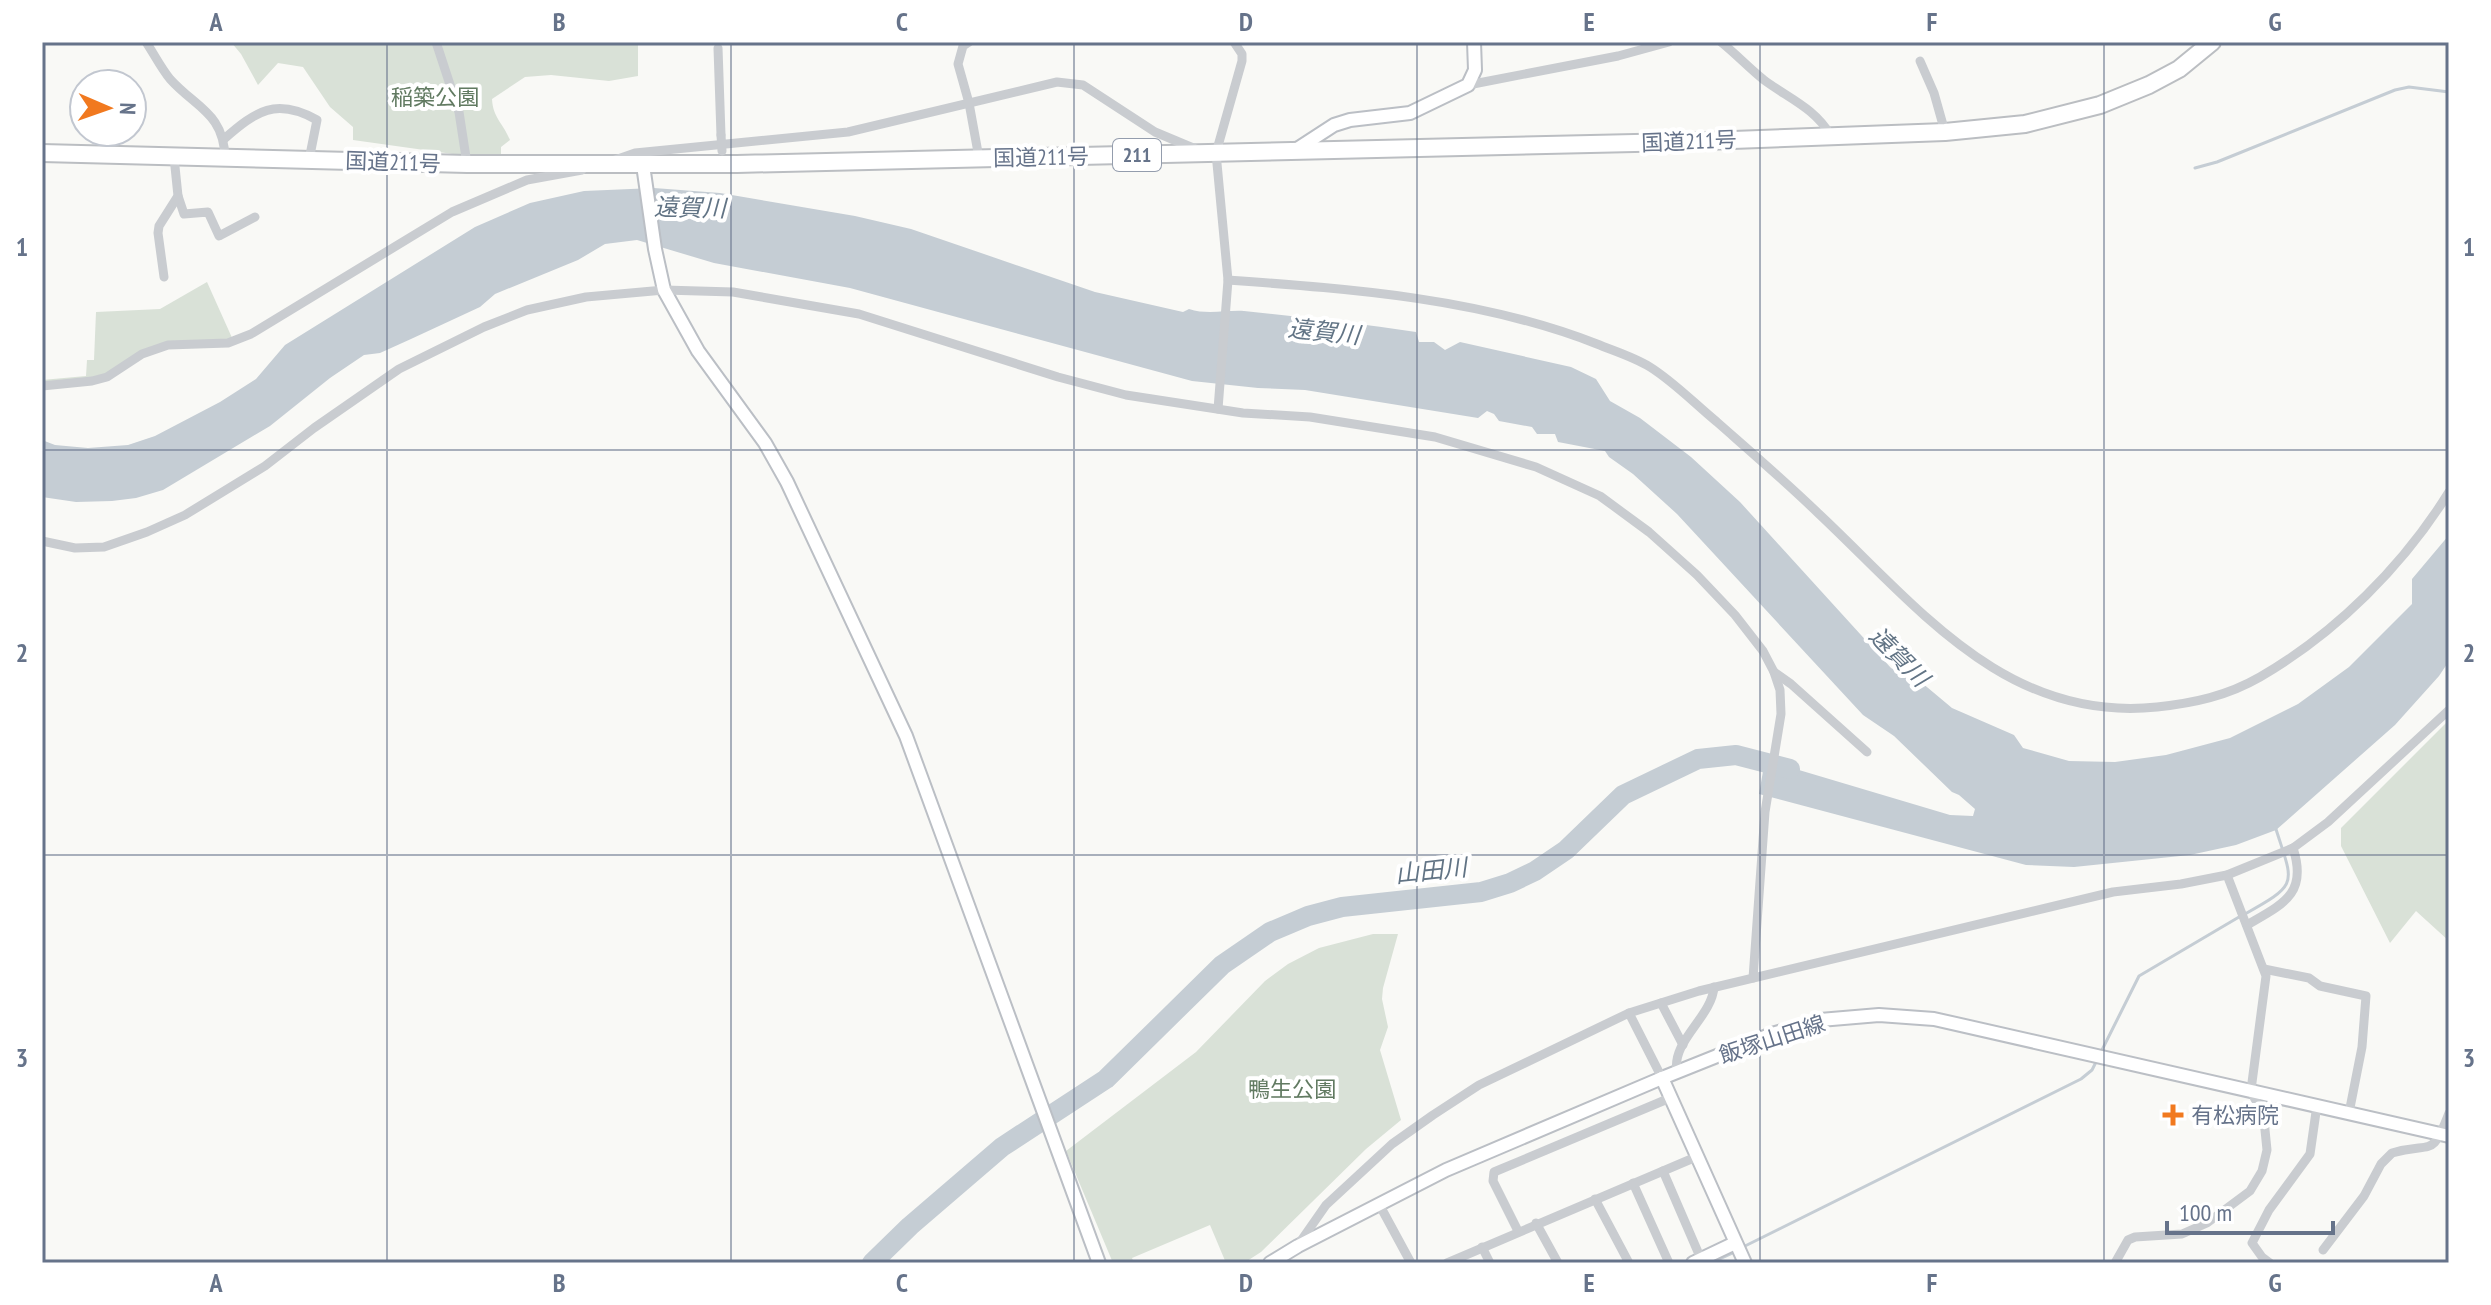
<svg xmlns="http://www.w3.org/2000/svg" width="2491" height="1305" viewBox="0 0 2491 1305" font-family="'PT Sans Narrow','Noto Sans JP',sans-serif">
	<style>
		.green { fill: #d9e1d7 }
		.water { fill: #c5cdd4 }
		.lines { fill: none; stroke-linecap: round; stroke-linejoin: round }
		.stream { stroke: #c5cdd4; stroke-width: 3 }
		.river { stroke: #c5cdd4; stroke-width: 20 }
		.secondary-casing { stroke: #bbbfc5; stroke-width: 16 }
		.highway-casing { stroke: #bbbec2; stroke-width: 20 }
		.street { stroke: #c9ccd0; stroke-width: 9 }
		.secondary { stroke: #fff; stroke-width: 12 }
		.highway { stroke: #fff; stroke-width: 16 }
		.street-bridge { stroke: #c9ccd0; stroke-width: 9 }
		.grid { fill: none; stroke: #66738a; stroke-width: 2; stroke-opacity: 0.55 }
		.poi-dot { fill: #f1791f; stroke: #fff; stroke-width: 3 }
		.labels { text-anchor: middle; stroke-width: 8; stroke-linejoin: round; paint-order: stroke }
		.shield { fill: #fff; stroke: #949dad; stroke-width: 2 }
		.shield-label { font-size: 20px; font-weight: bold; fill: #66738a }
		.park-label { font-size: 22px; fill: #617a61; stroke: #fff }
		.street-label { font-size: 22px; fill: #66738a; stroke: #fff }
		.poi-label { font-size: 22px; fill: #66738a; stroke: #fff; text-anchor: start }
		.water-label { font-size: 24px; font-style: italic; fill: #627485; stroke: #fff }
		.neatline { fill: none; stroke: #66738a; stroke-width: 3 }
		.grid-label { font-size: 26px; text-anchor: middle; font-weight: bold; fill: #66738a }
	</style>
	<rect width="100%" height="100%" fill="#f9f9f6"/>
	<g class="green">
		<path d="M231 42H638V76L609 81 551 75 525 77 492 99C493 118 503 123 510 140L501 147V154L467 156 353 140V127L330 107 303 67 278 63 258 85 241 54Z"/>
		<path d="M207 282 233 340 153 349 107 377 42 385V380L86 376 87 360H94L96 312 160 309Z"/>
		<path d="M2449 720V941L2416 911 2390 943 2341 846V828Z"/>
		<path d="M1373 934H1398L1383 988 1382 999 1388 1027 1380 1050 1401 1120 1366 1149 1261 1252 1244 1263H1226L1210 1225 1132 1258 1134 1263H1113L1066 1151 1196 1052 1265 981 1288 964 1319 948Z"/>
	</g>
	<path class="water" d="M654 188 720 193 855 216 911 229 1095 292 1183 312 1189 309C1207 315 1225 310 1244 311 1301 317 1359 323 1416 332L1419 342H1434L1445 350 1460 342 1571 367 1596 379 1610 401 1640 418 1691 457 1740 502 1891 668 1896 671 1903 667 1952 708 2014 735 2023 748 2069 761 2115 762 2166 755 2230 738 2298 704 2349 667 2412 604V579L2449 535V661L2439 676 2395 725 2276 830 2236 845 2190 855 2074 867 2026 865 1759 794 1765 760 1950 815 1973 816 1975 809 1959 795 1952 792 1894 736 1863 715 1677 514 1633 474 1609 457 1605 451 1558 442 1555 434H1537L1532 427 1499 421 1494 414 1487 411 1478 418 1305 390 1258 388 1192 381 850 288 714 263 637 240 605 244 578 260 495 294 480 307 411 339 380 353 364 355 330 378 270 426 163 490 136 498 112 501 76 502 42 497V440L55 445 88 448 128 445 155 436 220 402 256 379 285 345 475 227 530 203 584 191Z"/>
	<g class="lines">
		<g class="stream">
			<path d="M2195 168 2217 162 2395 90 2409 87 2449 92"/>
			<path d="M2245 914C2301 883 2293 884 2275 826"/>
			<path d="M2101 1052 2139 976 2239 917"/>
			<path d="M1743 1247 2081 1079 2092 1070 2098 1058"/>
			<path d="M1711 1263 1737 1251"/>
		</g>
		<path class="river" d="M872 1263 910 1226 1002 1147 1106 1079 1222 965 1270 932 1308 916 1342 907 1481 892 1510 883 1535 871 1566 850 1623 795 1698 759 1736 755 1790 769"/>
		<g class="secondary-casing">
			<g id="secondary">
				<path d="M1294 151 1334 125 1350 120 1410 113 1468 85 1475 70 1474 42"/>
				<path d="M643 165 655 249 664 290 698 351 765 443 787 482 906 736 1099 1263"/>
				<path d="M1662 1078 1745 1263"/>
				<path d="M1270 1263 1298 1246 1446 1170 1662 1078 1772 1034 1820 1020 1879 1015 1934 1019 2449 1136"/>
				<path d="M1693 1263 1735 1243"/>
			</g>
		</g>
		<g class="highway-casing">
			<path id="highway" d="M42 153 467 164H737L1679 142 1945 132 2025 124 2100 105 2149 85 2179 69 2212 42"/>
		</g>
		<g class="street">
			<path d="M146 42C154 54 161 68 170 79 196 108 224 113 225 158"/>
			<path d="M436 42 459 112 467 164"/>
			<path d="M969 42 963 46 958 64 969 103 979 158"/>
			<path d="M1721 42C1736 54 1749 68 1764 80 1788 98 1815 108 1831 136"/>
			<path d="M718 48 721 135"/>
			<path d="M1920 61 1934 93 1945 132"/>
			<path d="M1468 85 1618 56 1669 42"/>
			<path d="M224 139C256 111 276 97 317 120L309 160"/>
			<path d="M615 160 635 153 848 132 1057 82 1083 85 1155 132 1198 150"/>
			<path d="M178 196 184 214 208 212 219 236 255 217"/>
			<path d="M164 277 158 233 159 226 178 196 174 157"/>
			<path d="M1228 280C1352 289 1480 298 1597 344 1614 351 1634 357 1650 367 1674 382 1695 404 1717 422 1751 452 1786 482 1819 514 1917 606 2006 723 2157 707 2194 703 2227 696 2260 677 2336 633 2403 566 2449 492"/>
			<path d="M42 386 92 381 107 377 142 354 168 345 228 343 251 334 452 212 527 180 582 170"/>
			<path d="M1218 409 1228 280 1216 153 1242 61V54L1234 42"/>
			<path d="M42 541 75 548 104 547 147 532 185 515 265 466 314 428 399 369 484 327 527 310 586 297 664 290 733 292 859 314 1058 377 1126 395 1243 413 1310 417 1435 437 1536 467 1600 496 1649 532 1697 575 1735 615 1763 651 1774 672 1780 690 1781 714 1765 812 1753 978"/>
			<path d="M1774 672 1791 684 1867 752"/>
			<path d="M2247 925C2283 904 2308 894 2293 848"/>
			<path d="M2264 969 2309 978 2320 986 2366 996 2362 1047 2349 1113"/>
			<path d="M1661 1003 1683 1045"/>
			<path d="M1629 1013 1662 1078"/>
			<path d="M1677 1072C1671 1041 1712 1017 1714 987"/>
			<path d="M1663 1171 1701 1259"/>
			<path d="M1633 1183 1669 1263"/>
			<path d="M1595 1199 1629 1263"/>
			<path d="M1379 1204 1411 1263"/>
			<path d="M1536 1223 1558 1263"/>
			<path d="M1518 1231 1493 1181 1494 1172 1670 1098"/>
			<path d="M1298 1245 1326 1205 1392 1144 1433 1115 1479 1085 1629 1013 1699 991 2113 892 2181 884 2227 875 2293 848 2328 822 2449 710"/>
			<path d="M1482 1247 1490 1263"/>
			<path d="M2323 1250 2364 1196 2381 1164 2392 1153C2433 1141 2431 1160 2449 1113"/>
			<path d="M1447 1263 1696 1157"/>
			<path d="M2115 1263 2128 1240 2135 1237 2182 1234 2207 1223 2250 1191 2262 1171 2267 1150 2264 1120 2251 1090 2266 976 2227 875"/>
			<path d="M2270 1263 2262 1257 2252 1243 2269 1210 2310 1154 2317 1105"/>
		</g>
		<use href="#secondary" class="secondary"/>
		<use href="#highway" class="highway"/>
		<path class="street-bridge" d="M721 135 722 151"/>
	</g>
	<path class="grid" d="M387 42V1263M731 42V1263M1074 42V1263M1417 42V1263M1760 42V1263M2104 42V1263M42 450H2449M42 855H2449"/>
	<path class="poi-dot" d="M2169 1103h8v8h8v8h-8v8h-8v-8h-8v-8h8z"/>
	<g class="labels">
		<rect class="shield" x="1113" y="139" width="48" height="32" rx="6"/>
		<g class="shield-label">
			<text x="1137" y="162">211</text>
		</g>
		<g class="park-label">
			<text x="435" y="105">稲築公園</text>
			<text x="1292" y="1097">鴨生公園</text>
		</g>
		<g class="street-label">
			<text transform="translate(1689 141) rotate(-2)" y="8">国道211号</text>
			<text transform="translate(1041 157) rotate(-1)" y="8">国道211号</text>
			<text transform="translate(393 162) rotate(2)" y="8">国道211号</text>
			<text transform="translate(1772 1039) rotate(-18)" y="8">飯塚山田線</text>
		</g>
		<g class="poi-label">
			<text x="2191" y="1123">有松病院</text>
		</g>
		<g class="water-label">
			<text transform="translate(690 208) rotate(1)" y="8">遠賀川</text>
			<text transform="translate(1324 332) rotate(6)" y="8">遠賀川</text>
			<text transform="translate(1899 657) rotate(45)" y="8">遠賀川</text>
			<text transform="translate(1431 871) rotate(-6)" y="8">山田川</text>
		</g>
	</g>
	<rect width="2491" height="1305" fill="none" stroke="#ffffff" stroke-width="88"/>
	<g transform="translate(108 108) rotate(92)"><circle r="38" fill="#ffffff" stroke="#c2c7d0" stroke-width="2"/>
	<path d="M0-6L14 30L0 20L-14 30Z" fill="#f1791f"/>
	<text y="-12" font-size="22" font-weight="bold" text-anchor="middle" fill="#66738a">N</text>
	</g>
	<path d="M2167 1221v12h166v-12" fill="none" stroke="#66738a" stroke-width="4"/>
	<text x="2179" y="1221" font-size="24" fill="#66738a" stroke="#ffffff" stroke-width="6" paint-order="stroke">100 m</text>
	<rect x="44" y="44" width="2403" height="1217" class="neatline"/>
	<g class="grid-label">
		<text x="216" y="31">A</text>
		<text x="559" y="31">B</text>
		<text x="902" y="31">C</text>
		<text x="1246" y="31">D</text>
		<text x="1589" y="31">E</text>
		<text x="1932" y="31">F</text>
		<text x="2275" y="31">G</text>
		<text x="22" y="256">1</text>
		<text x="2469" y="256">1</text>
		<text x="22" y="662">2</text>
		<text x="2469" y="662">2</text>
		<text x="22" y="1067">3</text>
		<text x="2469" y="1067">3</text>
		<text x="216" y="1292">A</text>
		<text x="559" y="1292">B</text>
		<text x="902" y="1292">C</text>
		<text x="1246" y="1292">D</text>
		<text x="1589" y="1292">E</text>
		<text x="1932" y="1292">F</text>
		<text x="2275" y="1292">G</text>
	</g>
</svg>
